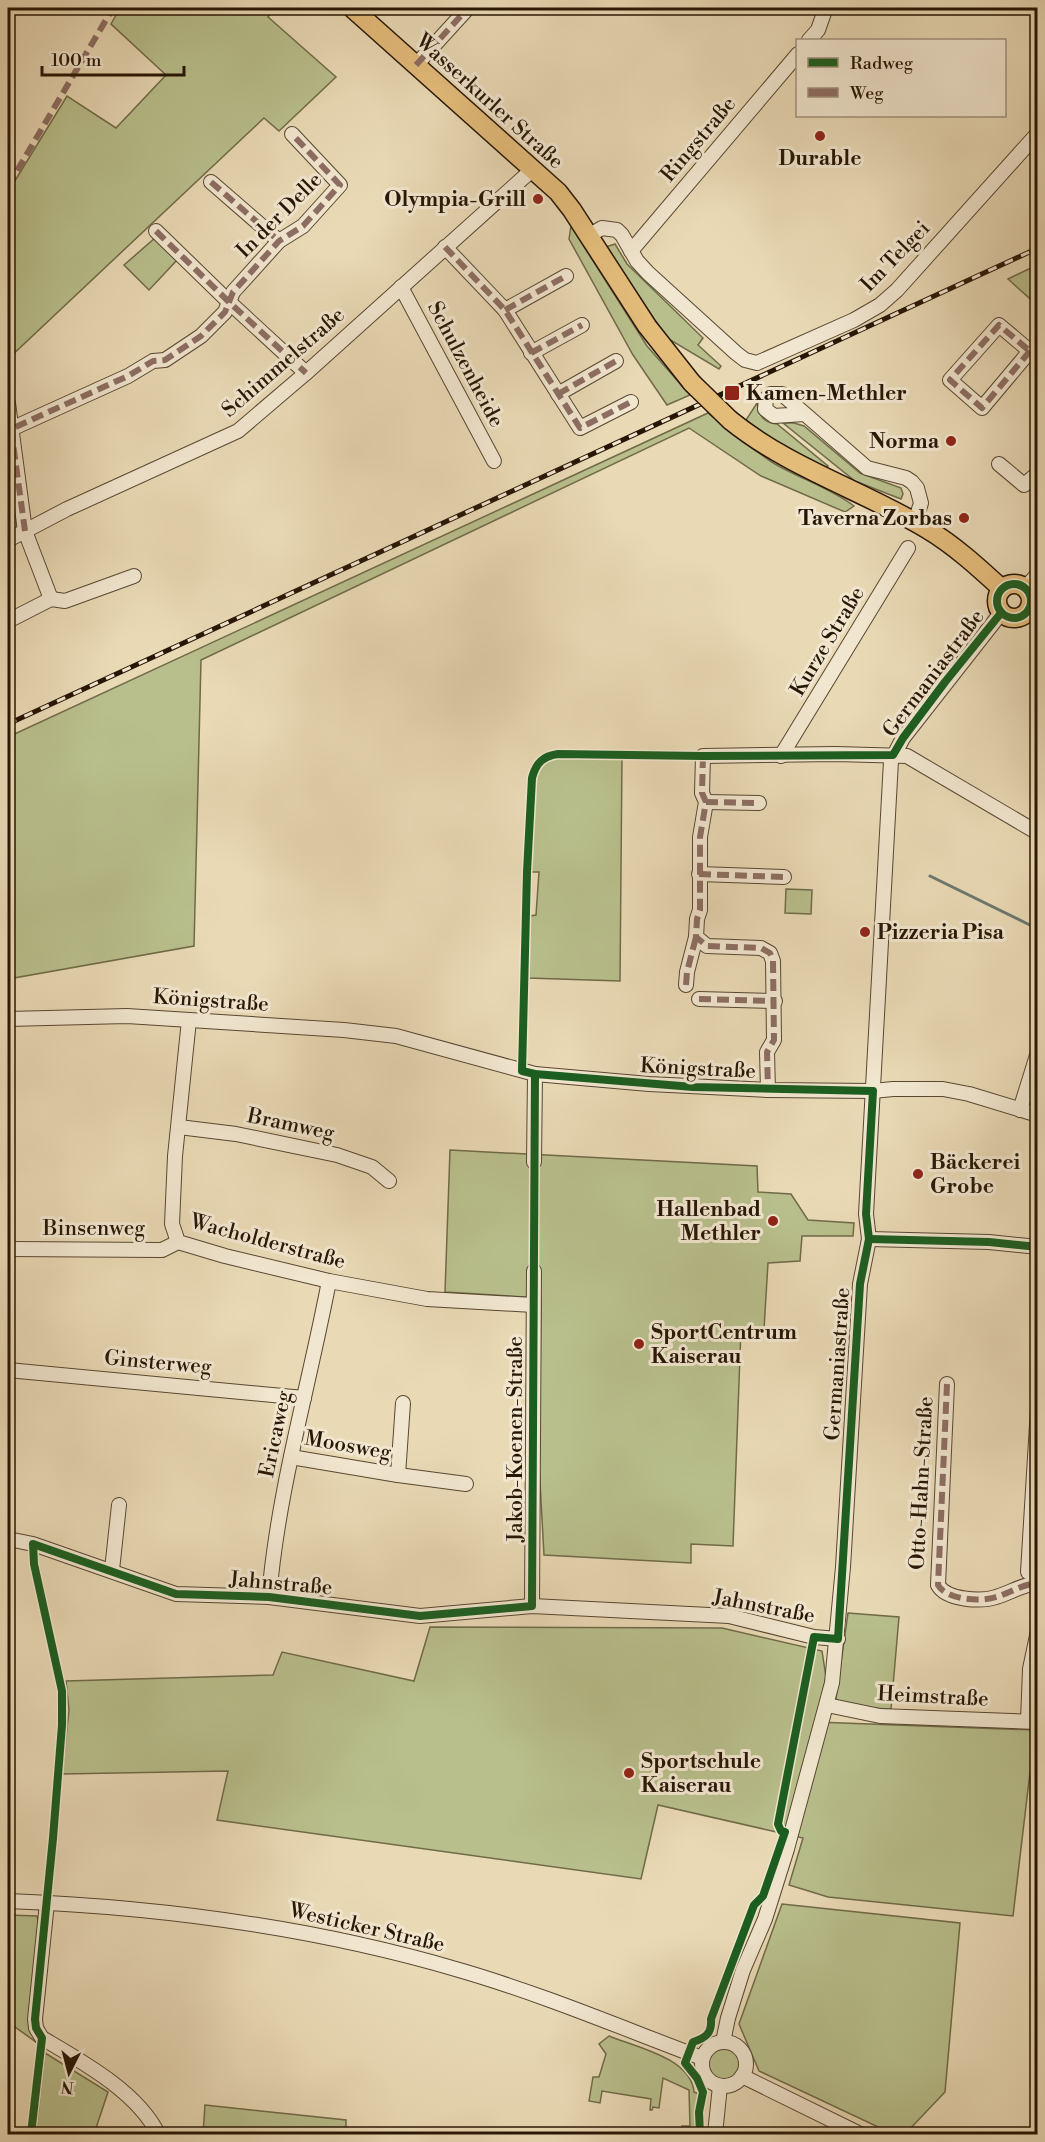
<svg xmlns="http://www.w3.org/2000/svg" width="1045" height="2142" viewBox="0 0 1045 2142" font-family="'Libre Bodoni',serif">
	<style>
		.green { fill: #b8bf8c; stroke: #706a48; stroke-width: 1.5 }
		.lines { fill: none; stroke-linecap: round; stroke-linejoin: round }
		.stream { stroke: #6c786e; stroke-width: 3 }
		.minor-casing { stroke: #584731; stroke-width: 16 }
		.major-casing { stroke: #281605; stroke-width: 21 }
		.minor { stroke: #f1e6cf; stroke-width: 14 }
		.major { stroke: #e4bc7a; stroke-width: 18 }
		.rail-casing { stroke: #281605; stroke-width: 5 }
		.rail { stroke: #f1e6cf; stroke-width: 3; stroke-dasharray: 9; stroke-linecap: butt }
		.major-bridge-casing { stroke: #281605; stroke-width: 21; stroke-linecap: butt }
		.major-bridge { stroke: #e4bc7a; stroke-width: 18 }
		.quiet { stroke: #8d6e63; stroke-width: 6; stroke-dasharray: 12 6; stroke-linecap: butt }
		.cycleway-casing { stroke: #f1e6cf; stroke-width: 11 }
		.cycleway { stroke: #1b5e20; stroke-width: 8 }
		.poi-dot { fill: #8f2418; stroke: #f1e6cf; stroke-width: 2 }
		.labels { text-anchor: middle; stroke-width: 6; stroke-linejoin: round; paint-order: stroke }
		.street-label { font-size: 21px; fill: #281605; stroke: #f1e6cf }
		.poi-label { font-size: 21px; font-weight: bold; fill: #281605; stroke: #f1e6cf; text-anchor: start }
	</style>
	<rect width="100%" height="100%" fill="#e9d9b5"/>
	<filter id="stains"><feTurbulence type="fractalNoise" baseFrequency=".00333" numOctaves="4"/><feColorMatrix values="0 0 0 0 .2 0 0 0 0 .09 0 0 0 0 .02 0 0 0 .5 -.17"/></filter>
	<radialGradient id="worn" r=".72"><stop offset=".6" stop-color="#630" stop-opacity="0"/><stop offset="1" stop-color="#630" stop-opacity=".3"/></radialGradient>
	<g class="green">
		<path d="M120 8H271L274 10 268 17 336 77 279 131 264 118 8 359V192L67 96 116 128 166 75 111 24Z"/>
		<path d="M571 226 647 346 690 395 667 405 633 355 569 239Z"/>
		<path d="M155 238 178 259 149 290 124 265Z"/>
		<path d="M615 244 627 264 703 338 698 345 721 366 719 369 667 338 606 247Z"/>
		<path d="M1037 265V305L1008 279Z"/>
		<path d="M757 403C759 416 764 423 777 424L828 466 826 469 785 448 746 420Z"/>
		<path d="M708 413C730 431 751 449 775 464 801 479 830 488 854 506L845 512 761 476 689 428 201 660 194 946 8 979V737Z"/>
		<path d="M783 423H794L804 426 860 473 901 488 903 494 901 499 855 481Z"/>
		<path d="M559 757H622L620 981 528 978 530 916 536 915 539 872H530L535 781C539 767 543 760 559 757Z"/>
		<path d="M786 889 812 890 811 914 785 913Z"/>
		<path d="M450 1150 757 1166 758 1192 791 1194 808 1220 854 1223 853 1236H802L800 1261 768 1263 764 1329 741 1328 733 1546 691 1544V1563L544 1555 539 1465 541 1298 445 1292Z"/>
		<path d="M848 1613 899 1617 891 1709 844 1707 837 1702 836 1698Z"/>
		<path d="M430 1627 722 1628 822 1651 826 1677 816 1722 1035 1730 1013 1916 828 1897 789 1885 803 1838 658 1805 641 1879 217 1820 228 1771 62 1774 69 1710 66 1681 273 1675 282 1652 414 1681Z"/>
		<path d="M782 1904 960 1923 945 2092 905 2134H893L759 2071 739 2024Z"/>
		<path d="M8 1915 37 1916 39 1924 30 2028 36 2042 8 2022Z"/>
		<path d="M609 2036C636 2047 691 2058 694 2092L701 2095 697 2109 698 2134 684 2132 682 2126H690L689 2090 663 2078 659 2108 653 2107 652 2110H650L651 2099 602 2091 600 2103 589 2101 593 2077H599L606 2054 599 2044Z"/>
		<circle cx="723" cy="2064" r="18"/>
		<path d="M45 2053 108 2092 94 2134H36Z"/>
		<path d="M205 2105 346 2120V2129L280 2134H203Z"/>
	</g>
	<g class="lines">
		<path class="stream" d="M930 876 1038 929"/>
		<g class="minor-casing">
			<g id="minor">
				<path d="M809 40 818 30 825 10"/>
				<path d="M416 65 468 8"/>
				<path d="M211 182 279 241"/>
				<path d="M156 231 229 302 306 373"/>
				<path d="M588 236 602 228 617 230 622 235 637 261 648 273 736 353 745 360 757 363 854 320 880 305 897 290 1038 133"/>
				<path d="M445 247 505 310 580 428 631 402"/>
				<path d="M631 251 798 54"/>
				<path d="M401 287 494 461"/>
				<path d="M505 310 566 276"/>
				<path d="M1030 351 982 408 950 380 999 325 1038 358"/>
				<path d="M531 353 582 325"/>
				<path d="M558 394 616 361"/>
				<path d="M8 403 25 531 51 599 8 621"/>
				<path d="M804 414 774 416 765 409 766 399 771 394H782L867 468 906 478 912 482 917 488 921 503 915 522"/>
				<path d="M11 429 128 376 153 361 165 360 201 336 225 312 233 292 279 241 303 226 340 185 292 134"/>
				<path d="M999 464 1024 485 1038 473"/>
				<path d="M8 540 67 509 238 431 306 373 533 169"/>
				<path d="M1025 588 1038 574"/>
				<path d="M51 599 65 601 134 576"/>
				<path d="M781 756 908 548"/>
				<path d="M706 802 759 803"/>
				<path d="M699 874 784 877"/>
				<path d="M686 985 687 972 696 937"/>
				<path d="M699 999 775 1001"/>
				<path d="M8 1019 127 1016 344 1030 396 1036 535 1074 649 1084 768 1090 873 1091 893 1089H943L969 1094 1038 1115"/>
				<path d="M189 1020 175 1156 172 1224 178 1242 225 1256 329 1281 427 1299 533 1305"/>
				<path d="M768 1090 767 1052 774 1040 773 961 770 953 761 948 707 946 696 937 697 919 700 910V837L706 802 702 793 703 756 836 754 907 756 1038 833"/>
				<path d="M1020 1110 1038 1052"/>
				<path d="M179 1127 236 1134 337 1155 372 1167 389 1181"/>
				<path d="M534 1162 535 1074"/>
				<path d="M869 1239 989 1242 1038 1247"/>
				<path d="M8 1249 162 1250 178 1242"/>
				<path d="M8 1370 304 1398"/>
				<path d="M947 1384 938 1585C946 1600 981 1602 996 1597 1010 1593 1023 1584 1038 1583"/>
				<path d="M291 1457 398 1475 466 1484"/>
				<path d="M398 1475 403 1403"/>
				<path d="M8 1539 33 1544 176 1594 269 1597 420 1616 532 1606 729 1616 814 1637 838 1639"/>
				<path d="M112 1570 119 1505"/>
				<path d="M1028 1572 1038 1408"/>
				<path d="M269 1597C278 1490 309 1386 329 1281"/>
				<path d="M532 1606 534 1271"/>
				<path d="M827 1705 880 1716 1038 1722"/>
				<path d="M1028 1721 1030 1669 1038 1631"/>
				<path d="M8 1901C160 1907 313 1927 459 1970 542 1994 622 2028 702 2058"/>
				<path d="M47 1903 35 2019 36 2028 42 2038C81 2061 138 2092 158 2134"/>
				<path d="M723 2042 728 2018 743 1970 765 1919 787 1849 832 1683 843 1567 860 1284 869 1239 866 1214 891 761 903 738 1001 613"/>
				<circle cx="724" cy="2064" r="22"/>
				<path d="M742 2076 860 2134"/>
				<path d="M715 2134 720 2086"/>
			</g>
		</g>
		<g class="major-casing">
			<g id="major">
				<path d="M352 8 558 192 572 210 647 326 692 383"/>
				<path d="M730 420C789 468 862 490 927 529 954 545 978 567 1002 589"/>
				<circle cx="1014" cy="601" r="17"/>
			</g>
		</g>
		<use href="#minor" class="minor"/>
		<use href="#major" class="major"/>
		<g class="rail-casing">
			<path id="rail" d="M8 724 1038 248"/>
		</g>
		<use href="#rail" class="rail"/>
		<g class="major-bridge-casing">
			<path id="major-bridge" d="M692 383 730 420"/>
		</g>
		<use href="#major-bridge" class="major-bridge"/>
		<g class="quiet">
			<path d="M416 65 468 8"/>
			<path d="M211 182 279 241"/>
			<path d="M8 186 113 8"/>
			<path d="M156 231 229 302 306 373"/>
			<path d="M445 247 505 310 580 428 631 402"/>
			<path d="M505 310 566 276"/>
			<path d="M1030 351 982 408 950 380 999 325 1038 358"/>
			<path d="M531 353 582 325"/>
			<path d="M558 394 616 361"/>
			<path d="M25 531 11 429 128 376 153 361 165 360 201 336 225 312 233 292 279 241 303 226 340 185 292 134"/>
			<path d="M703 756 702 793 706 802 700 837V910L697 919 696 937 707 946 761 948 770 953 773 961 774 1040 767 1052 768 1090"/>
			<path d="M706 802 759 803"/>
			<path d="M699 874 784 877"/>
			<path d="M686 985 687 972 696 937"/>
			<path d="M699 999 775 1001"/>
			<path d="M947 1384 938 1585C946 1600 981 1602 996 1597 1010 1593 1023 1584 1038 1583"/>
		</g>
		<g class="cycleway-casing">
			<g id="cycleway">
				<circle cx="1014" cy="601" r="17"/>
				<path d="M869 1239 989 1242 1038 1247"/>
				<path d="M31 2134 42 2038 36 2028 35 2019 53 1838 62 1725V1691L34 1564 33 1544 176 1594 269 1597 420 1616 532 1606 535 1074"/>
				<path d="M700 2134 699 2112 703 2092 697 2078 685 2063 693 2042C706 2038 712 2033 711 2019L754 1905 763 1896 785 1832 781 1831 778 1824 814 1637 838 1639 860 1284 869 1239 866 1214 873 1091 693 1087 535 1074 522 1071 527 872 532 778C536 763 543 756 558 754L703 756 893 755 903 738 945 682 1001 613"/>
			</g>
		</g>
		<use href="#cycleway" class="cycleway"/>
	</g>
	<g class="poi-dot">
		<circle cx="820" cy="136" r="6"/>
		<circle cx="538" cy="199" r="6"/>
		<rect x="724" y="385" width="16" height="16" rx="3"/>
		<circle cx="951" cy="441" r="6"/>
		<circle cx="964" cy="518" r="6"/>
		<circle cx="865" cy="932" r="6"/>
		<circle cx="918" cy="1174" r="6"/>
		<circle cx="773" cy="1221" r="6"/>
		<circle cx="639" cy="1344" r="6"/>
		<circle cx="629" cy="1773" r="6"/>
	</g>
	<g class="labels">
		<g class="street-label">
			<text transform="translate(490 101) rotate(42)" y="7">Wasserkurler Straße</text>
			<text transform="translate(698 139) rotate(-50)" y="7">Ringstraße</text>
			<text transform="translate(279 215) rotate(-45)" y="7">In der Delle</text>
			<text transform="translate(895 256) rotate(-46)" y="7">Im Telgei</text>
			<text transform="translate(283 362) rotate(-41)" y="7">Schimmelstraße</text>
			<text transform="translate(466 364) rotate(62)" y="7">Schulzenheide</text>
			<text transform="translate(827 641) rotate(-59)" y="7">Kurze Straße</text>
			<text transform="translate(933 673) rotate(-53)" y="7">Germaniastraße</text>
			<text transform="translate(211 1000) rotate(4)" y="7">Königstraße</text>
			<text transform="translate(698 1068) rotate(3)" y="7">Königstraße</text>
			<text transform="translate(291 1124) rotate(12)" y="7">Bramweg</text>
			<text x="94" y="1235">Binsenweg</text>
			<text transform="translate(268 1241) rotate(15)" y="7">Wacholderstraße</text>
			<text transform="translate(158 1362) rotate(5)" y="7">Ginsterweg</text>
			<text transform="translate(837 1364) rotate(-86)" y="7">Germaniastraße</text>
			<text transform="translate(275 1434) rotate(-78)" y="7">Ericaweg</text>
			<text transform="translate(515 1439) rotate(-90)" y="7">Jakob-Koenen-Straße</text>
			<text transform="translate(348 1445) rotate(10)" y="7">Moosweg</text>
			<text transform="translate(921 1483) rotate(-87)" y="7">Otto-Hahn-Straße</text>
			<text transform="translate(281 1583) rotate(5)" y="7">Jahnstraße</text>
			<text transform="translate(764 1606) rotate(11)" y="7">Jahnstraße</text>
			<text transform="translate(933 1696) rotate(3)" y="7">Heimstraße</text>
			<text transform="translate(367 1927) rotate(13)" y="7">Westicker Straße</text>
		</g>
		<g class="poi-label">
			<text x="820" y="165" text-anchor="middle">Durable</text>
			<text x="526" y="206" text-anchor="end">Olympia-Grill</text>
			<text x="746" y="400">Kamen-Methler</text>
			<text x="939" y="448" text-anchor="end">Norma</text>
			<text x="952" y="525" text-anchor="end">Taverna Zorbas</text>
			<text x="877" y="939">Pizzeria Pisa</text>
			<text x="930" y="1169">Bäckerei<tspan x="930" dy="24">Grobe</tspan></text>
			<text x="761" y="1216" text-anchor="end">Hallenbad<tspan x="761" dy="24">Methler</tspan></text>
			<text x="651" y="1339">SportCentrum<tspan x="651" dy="24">Kaiserau</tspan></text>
			<text x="641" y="1768">Sportschule<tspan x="641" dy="24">Kaiserau</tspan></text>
		</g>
	</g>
	<rect width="1045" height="2142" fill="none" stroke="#e9d9b5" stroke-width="30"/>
	<rect x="9" y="9" width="1027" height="2124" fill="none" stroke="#281605" stroke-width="3"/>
	<rect x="15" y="15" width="1015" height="2112" fill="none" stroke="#281605" stroke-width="1.5"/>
	<rect x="796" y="39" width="210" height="78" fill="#f1e6cf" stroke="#a1937e" stroke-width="1.5"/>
	<rect x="808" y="58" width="30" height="9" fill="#1b5e20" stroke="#a1937e" stroke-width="1.5"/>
	<text x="850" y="69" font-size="18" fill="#281605">Radweg</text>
	<rect x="808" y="88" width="30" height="9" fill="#8d6e63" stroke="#a1937e" stroke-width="1.5"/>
	<text x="850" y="99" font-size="18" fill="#281605">Weg</text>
	<g transform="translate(69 2073) rotate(186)" stroke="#f1e6cf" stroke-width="4.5" paint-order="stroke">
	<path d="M0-4.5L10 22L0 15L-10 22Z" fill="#281605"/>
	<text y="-9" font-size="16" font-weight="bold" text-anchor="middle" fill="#281605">N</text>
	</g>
	<path d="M42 66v9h142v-9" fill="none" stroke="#281605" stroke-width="3"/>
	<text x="51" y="66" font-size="18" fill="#281605" stroke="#f1e6cf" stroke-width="4.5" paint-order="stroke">100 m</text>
	<rect width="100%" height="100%" filter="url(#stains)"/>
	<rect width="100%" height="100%" fill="url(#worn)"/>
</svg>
